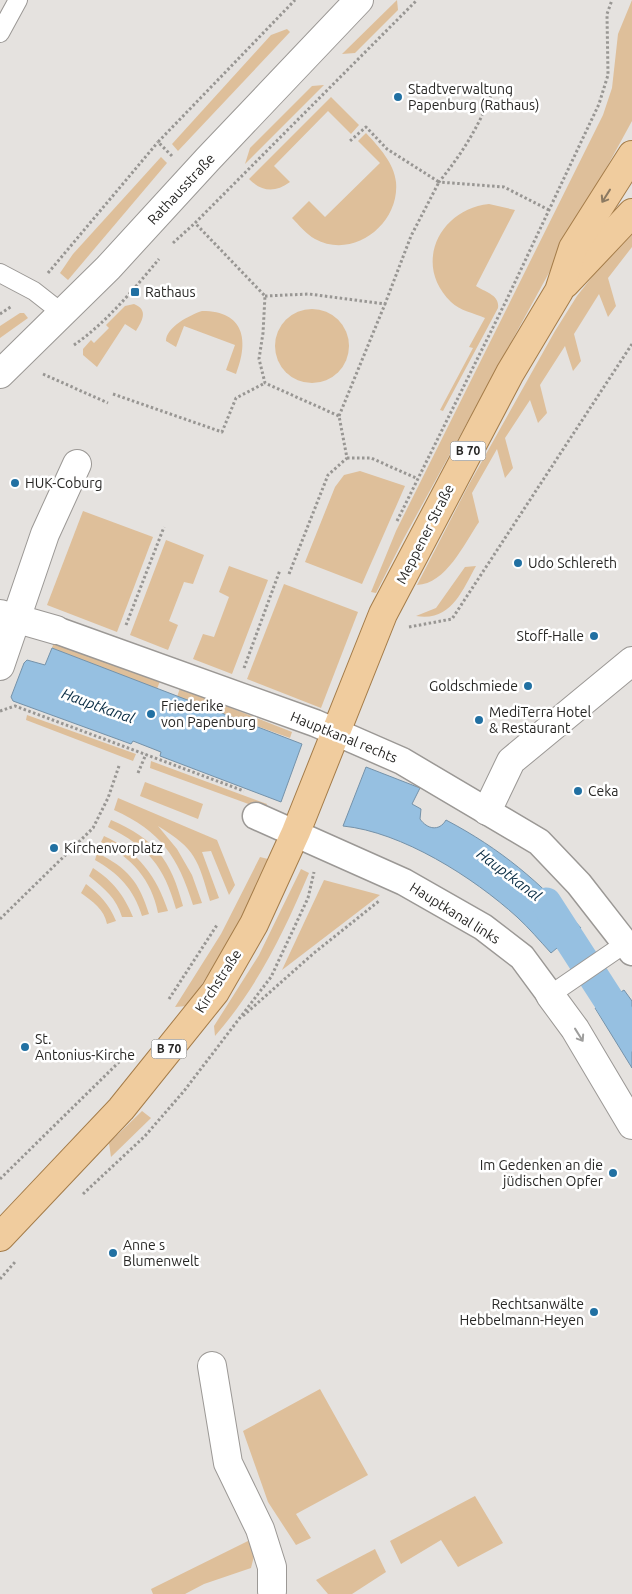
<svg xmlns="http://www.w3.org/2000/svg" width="632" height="1594" viewBox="0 0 632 1594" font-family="Ubuntu,sans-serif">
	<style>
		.green { fill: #debf9a }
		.water { fill: #96c0e1; stroke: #7592a9 }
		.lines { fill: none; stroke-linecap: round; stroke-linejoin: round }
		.canal { stroke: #96c0e1; stroke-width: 31 }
		.service-casing { stroke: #9b9895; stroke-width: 20 }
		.pedestrian-casing { stroke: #9b9895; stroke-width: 29 }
		.minor-casing { stroke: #9b9895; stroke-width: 30 }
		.tertiary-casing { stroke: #9b9895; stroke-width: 30 }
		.primary-casing { stroke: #a47c49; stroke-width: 30 }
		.path { stroke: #989693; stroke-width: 3; stroke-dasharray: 2.5 2.5; stroke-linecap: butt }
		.service { stroke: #fff; stroke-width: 18 }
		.pedestrian { stroke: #fff; stroke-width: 26 }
		.minor { stroke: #fff; stroke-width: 28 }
		.tertiary { stroke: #fff; stroke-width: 28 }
		.primary { stroke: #f0cc9e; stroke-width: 28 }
		.oneway { stroke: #8c7a62 }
		.oneway2 { stroke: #9e9e9d }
		.poi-dot { fill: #2170a2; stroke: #fff; stroke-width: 2 }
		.labels { text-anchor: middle; stroke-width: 5; stroke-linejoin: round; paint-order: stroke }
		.shield { fill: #fff; stroke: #686866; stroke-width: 1 }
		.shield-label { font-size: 12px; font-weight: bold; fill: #282725 }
		.poi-label { font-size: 14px; fill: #282725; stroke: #fff; text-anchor: start }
		.street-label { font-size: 14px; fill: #282725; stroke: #fff }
		.water-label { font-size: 15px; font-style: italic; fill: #092c43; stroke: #fff }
	</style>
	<rect width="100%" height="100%" fill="#e5e2df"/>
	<g class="green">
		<path d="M397 0 398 10 355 53 342 54Z"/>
		<path d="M632 0V121L404 538 376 593 371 592 396 531 603 115 612 88 618 34Z"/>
		<path d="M287 29 290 32 178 151 172 144 271 35Z"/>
		<path d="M324 85 245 164 250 148 312 86Z"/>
		<path d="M331 97 359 125 351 134 328 111 274 166 290 182C275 193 262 192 249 179Z"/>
		<path d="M366 133C379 147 394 163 396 182 400 224 353 260 315 239 306 234 299 225 292 218L309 201 325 217 380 163 358 141Z"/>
		<path d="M161 157 167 163 68 280 60 273 73 254Z"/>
		<path d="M489 204 515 210 476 286C485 292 500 295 498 308L443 411 440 410 473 348 469 347 485 318C474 313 460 311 451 302 412 264 440 209 489 204Z"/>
		<path d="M632 233V247L608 278 616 306 608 317 599 294 574 334 581 361 573 371 565 346 540 385 547 413 538 423 530 400 505 438 513 468 505 478 497 449 472 493 479 522C464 544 446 584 417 585L468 486 555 331 577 296 599 268Z"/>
		<path d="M134 304C149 310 142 321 136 331L125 324 97 367 83 355V349L91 340 94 343 109 328 106 325 125 306Z"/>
		<circle cx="312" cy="346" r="37"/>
		<path d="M202 311C245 311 249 341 236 374L226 370 235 345 184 326 176 347 166 341C166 327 190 315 202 311Z"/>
		<path d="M20 313H24L28 318 0 338V326Z"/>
		<path d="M360 471 405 486 362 584 305 562 335 487 344 475Z"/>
		<path d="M83 511 153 537 117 632 47 605Z"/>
		<path d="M166 540 204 555 193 584 184 582 169 621 178 625 168 650 130 635Z"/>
		<path d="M229 566 268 580 232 674 193 659 203 634 214 637 229 597 219 592Z"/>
		<path d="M476 566C462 591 451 622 416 616L436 608 465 567Z"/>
		<path d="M284 584 358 612 321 708 247 679Z"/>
		<path d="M54 642 160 681 157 689 52 648Z"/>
		<path d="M180 688 292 732 290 738 177 697Z"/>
		<path d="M27 715 136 754 133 761 26 720Z"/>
		<path d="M151 761 267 804 265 810 150 768Z"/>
		<path d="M145 782 203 804 198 819 140 796Z"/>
		<path d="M118 798 217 840 235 885 229 895 211 851 202 852 219 898 210 901C198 860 196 849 158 826L177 849 192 875 202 903 193 905C178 857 161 831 114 810Z"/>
		<path d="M111 820C155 839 171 860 183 906L176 909C164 866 148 847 108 827Z"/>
		<path d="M104 836C138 851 157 877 168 911L158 913C151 879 132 858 101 842Z"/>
		<path d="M97 853C128 868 139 882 149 914L142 916C134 889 118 873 95 860Z"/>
		<path d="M260 857 268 859C247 911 220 959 187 1006L175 1007 221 934Z"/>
		<path d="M93 868C113 881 124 895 133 917H122C116 898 105 889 89 876Z"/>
		<path d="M301 869 309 873C284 932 257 988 215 1036L214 1026 259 955Z"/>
		<path d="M324 880 380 895 282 970Z"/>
		<path d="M86 884C100 895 109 904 116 921L107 924C104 909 93 902 81 893Z"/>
		<path d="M142 1111 151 1118 111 1157 109 1143Z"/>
		<path d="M320 1389 368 1475 296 1514 311 1538 296 1545 268 1502 243 1431Z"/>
		<path d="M475 1496 503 1543 458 1567 441 1540 401 1564 390 1541Z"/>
		<path d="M250 1540 255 1552 251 1568 204 1584 185 1594H153L151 1589Z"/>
		<path d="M375 1549 386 1572 352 1594H328L316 1580Z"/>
	</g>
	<g class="water">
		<path d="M52 648 302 744 281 802 160 756 161 752 133 741 131 744 13 701 11 697 24 663 27 660 45 665Z"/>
		<path d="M366 767 420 788 412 804 421 809 420 819C427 829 439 832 446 820 501 849 540 882 581 928L551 953C540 941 529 928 517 917 473 877 402 832 343 826Z"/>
		<path d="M624 990 632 1001V1068L595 1008Z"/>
	</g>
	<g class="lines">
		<path class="canal" d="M546 903 632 1036"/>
		<g class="service-casing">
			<g id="service">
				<path d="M0 33 18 0"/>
				<path d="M0 273 34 291 62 313"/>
				<path d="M550 995 626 943"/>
			</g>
		</g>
		<g class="pedestrian-casing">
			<g id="pedestrian">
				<path d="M56 630 315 723 402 761 539 842 579 884 632 952"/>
				<path d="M256 816 404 882 483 927 522 957 550 995"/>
			</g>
		</g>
		<g class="minor-casing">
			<g id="minor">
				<path d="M0 614 56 630"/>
				<path d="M0 666 45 534 77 464"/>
				<path d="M487 811 511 761 632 661"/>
				<path d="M550 995 575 1029 632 1125"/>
				<path d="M212 1366 228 1463 260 1529 272 1567V1591"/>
			</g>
		</g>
		<g class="tertiary-casing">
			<path id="tertiary" d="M0 374 108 268 208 159 359 0"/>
		</g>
		<g class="primary-casing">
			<g id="primary">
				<path d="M565 284 632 213"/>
				<path d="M0 1237 121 1109 215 992 254 924 296 832 383 614 510 373 559 291 573 248 632 155"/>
			</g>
		</g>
		<g class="path">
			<path d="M491 95C478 128 461 155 439 182L504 187 549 210"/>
			<path d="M172 156 158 142 295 0"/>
			<path d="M173 243 195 223"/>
			<path d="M48 273 158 142"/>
			<path d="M265 296 309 294 385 304 411 236 439 182 387 149 366 127 350 141"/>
			<path d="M0 314 12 306"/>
			<path d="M74 345C106 323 134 289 159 259"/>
			<path d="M43 374 108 403"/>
			<path d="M113 394 222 432 236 398 265 383"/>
			<path d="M339 416 385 304"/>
			<path d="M347 458H371L416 478"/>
			<path d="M397 521 507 299 599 104 608 75 607 14 612 0"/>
			<path d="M289 574 328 475 347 458 339 416 265 383 259 359 263 333 265 296 195 223 417 0"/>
			<path d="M126 625 164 527"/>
			<path d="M409 627 452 619 632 344"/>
			<path d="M244 668 280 570"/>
			<path d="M0 711 15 706 244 791"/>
			<path d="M138 773 146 754"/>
			<path d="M0 919 93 828 108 798 119 766"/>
			<path d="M169 999 217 925"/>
			<path d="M243 1016 314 953 379 901"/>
			<path d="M0 1179 120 1061"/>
			<path d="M83 1194 145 1136 184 1091 271 977 308 898 314 872"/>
			<path d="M0 1279 15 1262"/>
		</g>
		<use href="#service" class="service"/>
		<use href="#pedestrian" class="pedestrian"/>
		<use href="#minor" class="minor"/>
		<use href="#tertiary" class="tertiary"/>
		<use href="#primary" class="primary"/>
	</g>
	<defs><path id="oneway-shaft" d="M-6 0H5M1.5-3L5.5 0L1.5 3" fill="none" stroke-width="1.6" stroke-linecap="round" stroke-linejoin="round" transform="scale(1.25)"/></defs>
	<use class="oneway" href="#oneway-shaft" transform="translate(606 196) rotate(122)"/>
	<use class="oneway2" href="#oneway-shaft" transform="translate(579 1035) rotate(58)"/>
	<g class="poi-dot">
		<circle cx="398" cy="97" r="5"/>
		<rect x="130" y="287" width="10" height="10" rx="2.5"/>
		<circle cx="15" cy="483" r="5"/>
		<circle cx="518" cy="563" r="5"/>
		<circle cx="594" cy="636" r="5"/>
		<circle cx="528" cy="686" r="5"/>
		<circle cx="151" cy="714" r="5"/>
		<circle cx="479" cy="720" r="5"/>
		<circle cx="578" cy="791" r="5"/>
		<circle cx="54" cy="848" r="5"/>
		<circle cx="25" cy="1047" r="5"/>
		<circle cx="613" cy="1173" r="5"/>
		<circle cx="113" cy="1253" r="5"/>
		<circle cx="594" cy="1312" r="5"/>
	</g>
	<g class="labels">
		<g class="shield">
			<rect x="450.5" y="441.5" width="35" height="19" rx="4"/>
			<rect x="151.5" y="1039.5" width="35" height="19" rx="4"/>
		</g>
		<g class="shield-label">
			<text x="468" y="455">B 70</text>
			<text x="169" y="1053">B 70</text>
		</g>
		<g class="poi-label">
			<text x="408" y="94">Stadtverwaltung<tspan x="408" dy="16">Papenburg (Rathaus)</tspan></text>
			<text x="145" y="297">Rathaus</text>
			<text x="25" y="488">HUK-Coburg</text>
			<text x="528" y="568">Udo Schlereth</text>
			<text x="584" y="641" text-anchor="end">Stoff-Halle</text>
			<text x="518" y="691" text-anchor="end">Goldschmiede</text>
			<text x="161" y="711">Friederike<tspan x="161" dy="16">von Papenburg</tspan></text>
			<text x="489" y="717">MediTerra Hotel<tspan x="489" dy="16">&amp; Restaurant</tspan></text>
			<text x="588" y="796">Ceka</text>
			<text x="64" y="853">Kirchenvorplatz</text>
			<text x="35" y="1044">St.<tspan x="35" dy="16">Antonius-Kirche</tspan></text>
			<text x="603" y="1170" text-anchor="end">Im Gedenken an die<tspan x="603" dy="16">jüdischen Opfer</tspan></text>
			<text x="123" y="1250">Anne s<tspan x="123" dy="16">Blumenwelt</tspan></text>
			<text x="584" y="1309" text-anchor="end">Rechtsanwälte<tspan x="584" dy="16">Hebbelmann-Heyen</tspan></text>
		</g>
		<g class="street-label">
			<text transform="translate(181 189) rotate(-47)" y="5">Rathausstraße</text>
			<text transform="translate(425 534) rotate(-63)" y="5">Meppener Straße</text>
			<text transform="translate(344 737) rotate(22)" y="5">Hauptkanal rechts</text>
			<text transform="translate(455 913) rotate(32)" y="5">Hauptkanal links</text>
			<text transform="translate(218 981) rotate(-57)" y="5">Kirchstraße</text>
		</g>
		<g class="water-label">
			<text transform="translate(98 706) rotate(20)" y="5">Hauptkanal</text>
			<text transform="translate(509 875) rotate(37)" y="5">Hauptkanal</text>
		</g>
	</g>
</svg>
